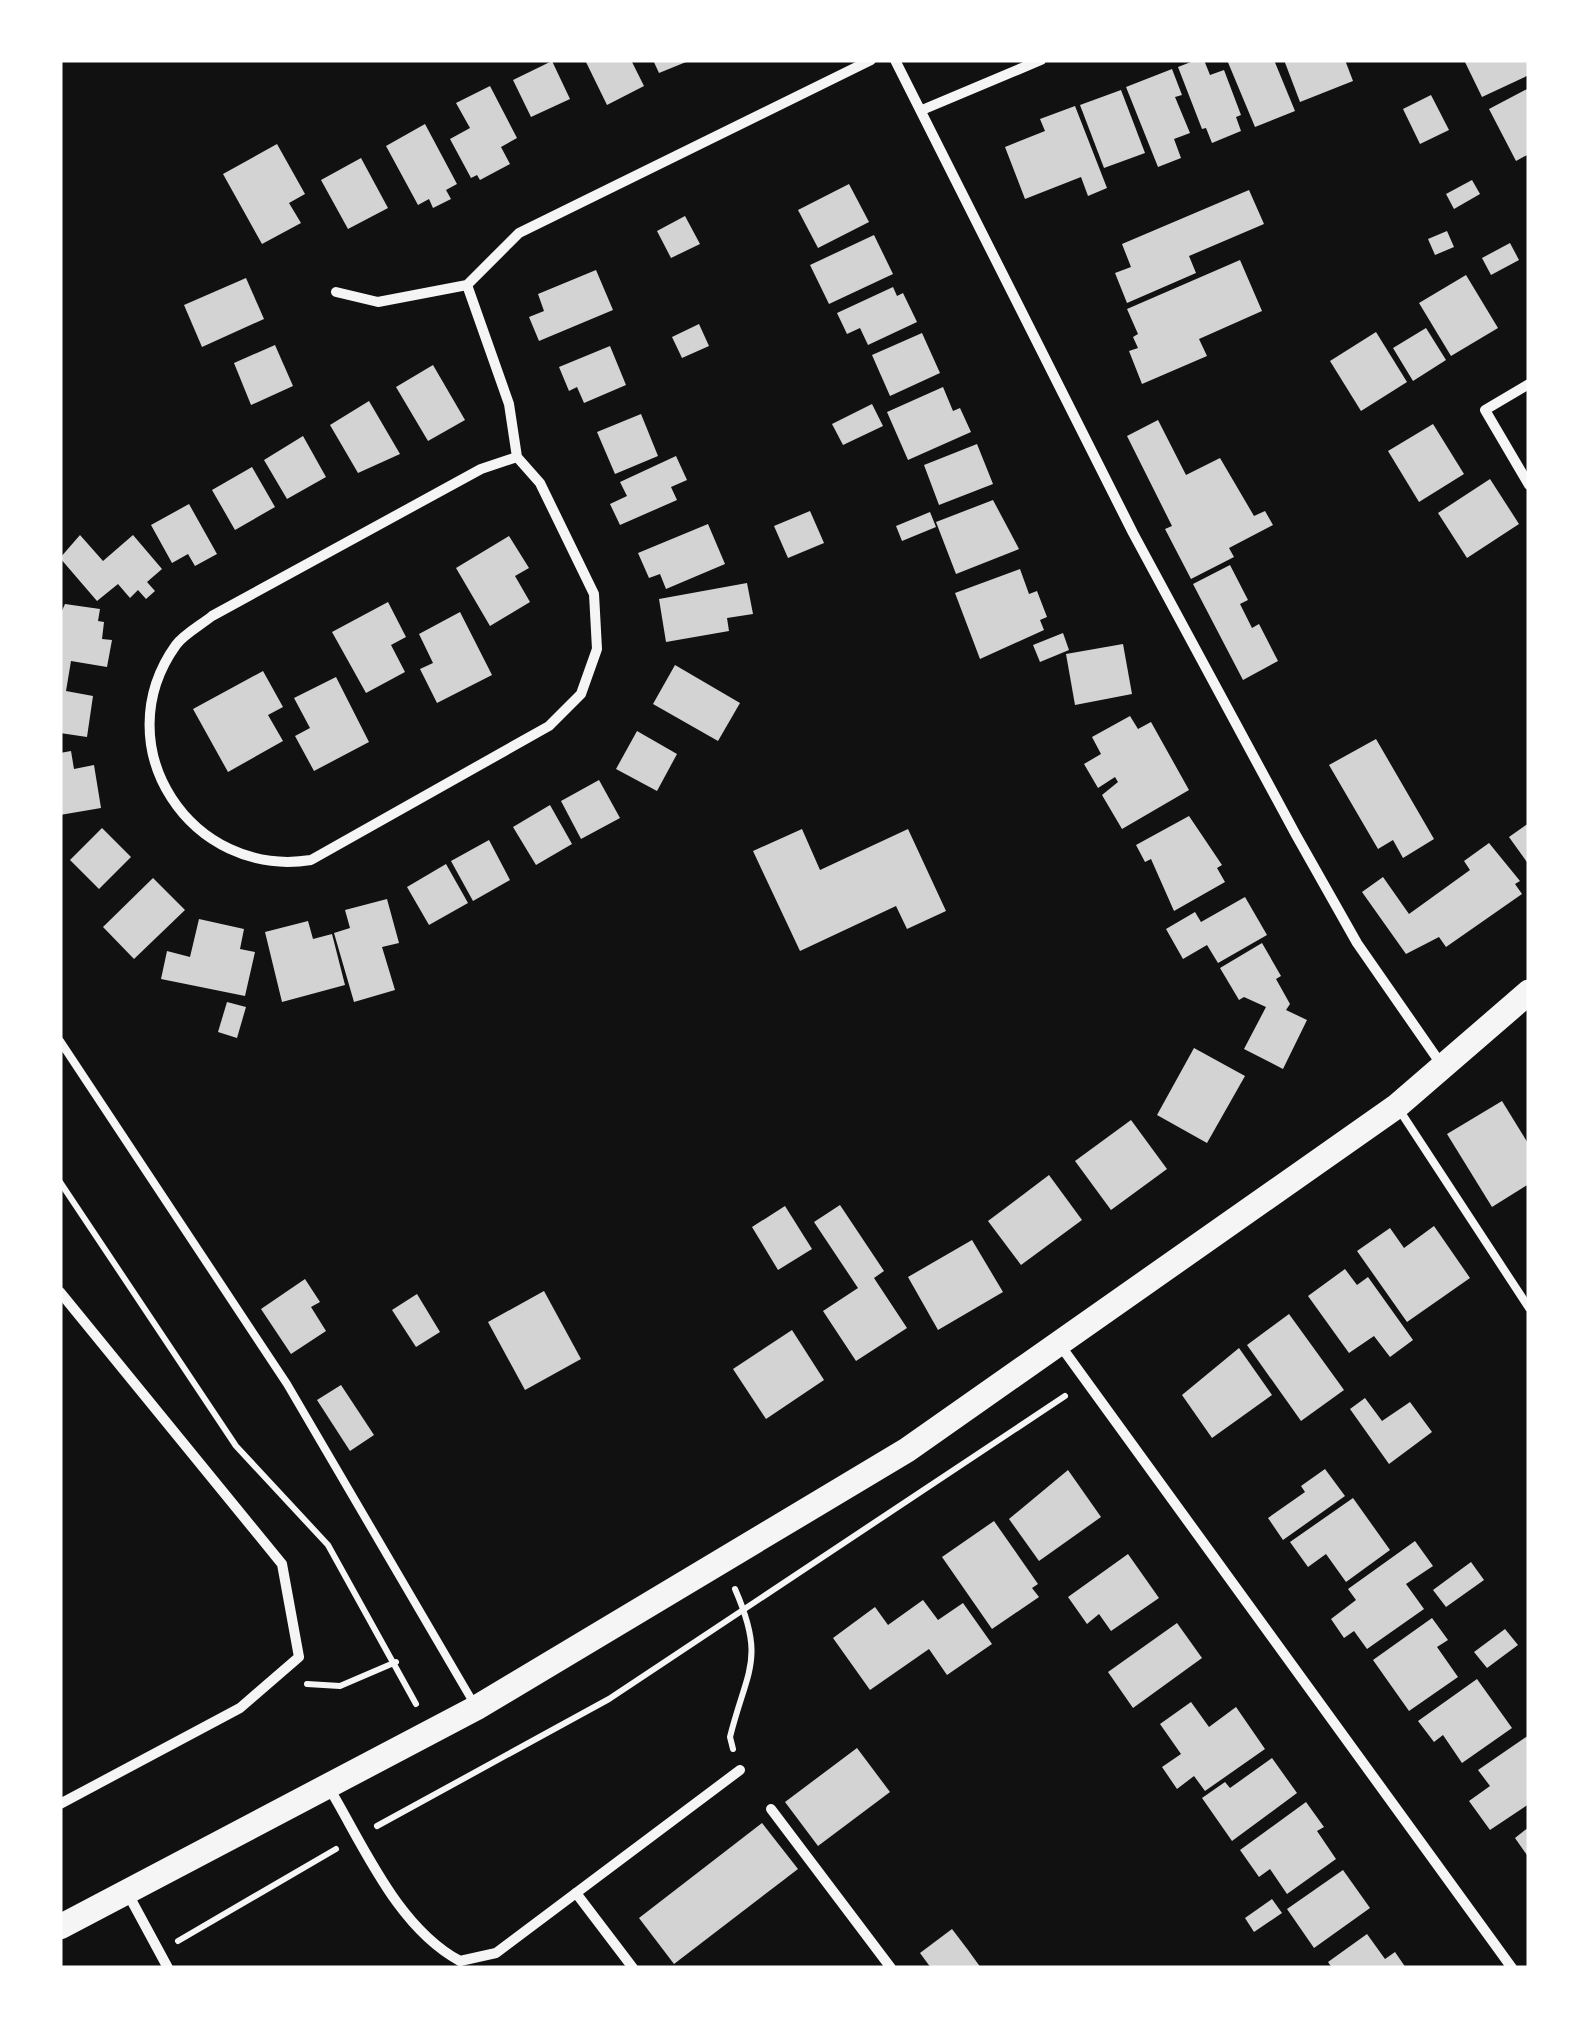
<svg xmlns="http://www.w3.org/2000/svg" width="1589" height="2028" viewBox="0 0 1589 2028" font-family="'Titillium Web',sans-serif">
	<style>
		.building { fill: #d3d3d3 }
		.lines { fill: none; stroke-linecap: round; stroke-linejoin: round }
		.path { stroke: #f5f5f5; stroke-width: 6 }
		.service { stroke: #f5f5f5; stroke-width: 8 }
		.minor { stroke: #f5f5f5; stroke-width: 10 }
		.primary { stroke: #f5f5f5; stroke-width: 25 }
	</style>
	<rect width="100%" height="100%" fill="#111"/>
	<g class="building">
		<path d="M585 60H631L644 86 607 105Z"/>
		<path d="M653 60H691L659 73Z"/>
		<path d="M1196 60H1204L1210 75 1224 70 1241 115 1236 117 1241 131 1212 143 1206 128 1202 129 1178 67Z"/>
		<path d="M1227 60H1274L1295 111 1255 127Z"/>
		<path d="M1284 60H1345L1353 81 1300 102Z"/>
		<path d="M1464 60H1529V75L1482 97Z"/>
		<path d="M552 61 570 99 531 117 513 80Z"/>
		<path d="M1172 69 1182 95 1175 97 1190 133 1174 139 1181 158 1158 167 1126 87Z"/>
		<path d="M490 86 517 138 501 147 510 164 480 180 477 175 471 178 450 139 470 128 456 103Z"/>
		<path d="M1529 88V154L1516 161 1489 109Z"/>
		<path d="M1121 90 1145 153 1104 168 1080 105Z"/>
		<path d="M1431 95 1449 130 1420 144 1403 109Z"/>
		<path d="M1075 106 1107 188 1088 196 1081 177 1025 199 1005 147 1045 131 1040 119Z"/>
		<path d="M425 124 457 184 446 190 451 199 433 208 429 199 418 205 386 146Z"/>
		<path d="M277 144 305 194 289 203 301 223 262 244 223 174Z"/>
		<path d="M361 158 388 208 348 229 321 180Z"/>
		<path d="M1472 180 1480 194 1454 209 1446 194Z"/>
		<path d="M849 184 869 222 818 248 798 210Z"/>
		<path d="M1249 190 1264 224 1189 256 1196 273 1127 303 1115 273 1131 267 1122 244Z"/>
		<path d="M685 216 700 244 671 258 657 231Z"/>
		<path d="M1447 231 1454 247 1435 255 1428 239Z"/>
		<path d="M874 235 893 274 829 304 810 265Z"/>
		<path d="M1510 243 1519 260 1491 275 1482 258Z"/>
		<path d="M1240 260 1262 311 1199 339 1207 356 1142 384 1129 351 1138 348 1133 337 1138 334 1127 309Z"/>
		<path d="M596 270 613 310 539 341 529 317 544 311 538 294Z"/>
		<path d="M1466 275 1498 328 1451 356 1419 303Z"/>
		<path d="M246 278 264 319 202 347 184 305Z"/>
		<path d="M893 287 897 296 903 293 917 322 868 345 860 328 847 334 837 313Z"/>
		<path d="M699 324 709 346 682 358 672 337Z"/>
		<path d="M1426 328 1446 360 1413 381 1393 348Z"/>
		<path d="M1376 332 1407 382 1361 411 1330 361Z"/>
		<path d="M922 333 940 373 890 396 872 355Z"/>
		<path d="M275 345 293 386 251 405 234 363Z"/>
		<path d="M610 346 626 385 584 403 577 387 569 391 559 367Z"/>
		<path d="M433 365 465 420 428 441 396 387Z"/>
		<path d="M943 387 953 411 960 408 971 432 908 460 887 412Z"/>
		<path d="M369 401 400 454 358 473 330 425Z"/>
		<path d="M872 404 883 426 843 445 832 424Z"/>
		<path d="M641 414 658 456 615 474 597 432Z"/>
		<path d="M1158 420 1186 475 1220 458 1254 516 1265 511 1273 525 1229 548 1234 557 1191 579 1165 529 1172 526 1127 436Z"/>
		<path d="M1433 424 1464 474 1419 502 1388 451Z"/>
		<path d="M303 436 326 477 287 499 264 460Z"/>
		<path d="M977 444 993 484 939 505 924 465Z"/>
		<path d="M676 456 687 480 671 487 677 500 620 525 610 504 627 496 620 482Z"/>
		<path d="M252 467 275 507 235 530 212 490Z"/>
		<path d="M1490 479 1519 524 1467 558 1438 513Z"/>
		<path d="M993 500 1019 549 956 574 936 522Z"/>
		<path d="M189 504 217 554 195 566 188 554 172 563 151 525Z"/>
		<path d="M810 511 824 543 788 558 774 526Z"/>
		<path d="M930 512 936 527 902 541 896 526Z"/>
		<path d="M708 524 725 564 666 589 660 574 649 578 638 553Z"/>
		<path d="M80 535 103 561 133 535 162 569 147 582 155 591 146 599 138 590 130 598 118 584 97 601 60 558Z"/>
		<path d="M509 536 529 568 515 576 530 602 490 626 456 568Z"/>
		<path d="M1230 565 1248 600 1240 604 1252 628 1259 624 1278 661 1243 680 1193 584Z"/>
		<path d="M1020 569 1029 594 1037 591 1047 617 1040 620 1044 630 980 659 955 593Z"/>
		<path d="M747 583 753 614 727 618 729 631 666 642 659 599Z"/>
		<path d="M388 602 406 637 391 645 405 672 366 693 332 632Z"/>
		<path d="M65 604 100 609 98 621 104 622 102 639 112 640 107 667 71 661 66 691 93 696 87 737 60 733V615Z"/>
		<path d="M460 612 492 675 437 703 420 669 433 663 419 634Z"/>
		<path d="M1063 633 1069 650 1040 662 1033 645Z"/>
		<path d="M1123 644 1132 694 1075 705 1066 654Z"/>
		<path d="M675 665 740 703 718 741 653 704Z"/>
		<path d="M263 671 283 707 268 715 283 741 228 772 193 709Z"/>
		<path d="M336 677 369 742 314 771 295 736 310 728 294 698Z"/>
		<path d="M1130 716 1138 729 1151 722 1189 790 1122 829 1102 795 1118 782 1115 777 1098 788 1084 764 1101 754 1092 737Z"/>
		<path d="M637 731 677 754 657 791 616 769Z"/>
		<path d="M1376 739 1434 839 1403 858 1393 840 1378 849 1329 765Z"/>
		<path d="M71 751 74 769 94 765 101 808 60 815V753Z"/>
		<path d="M599 780 620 818 581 839 561 801Z"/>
		<path d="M550 805 572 844 536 865 513 827Z"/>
		<path d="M1189 816 1222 865 1217 868 1225 882 1174 911 1151 859 1145 862 1136 845Z"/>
		<path d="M1529 823V865L1509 837Z"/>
		<path d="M102 828 131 857 99 889 70 860Z"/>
		<path d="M802 829 820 870 908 829 946 911 907 929 896 906 800 951 753 851Z"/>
		<path d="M489 840 510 880 473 901 451 861Z"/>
		<path d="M1489 843 1520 881 1515 884 1522 894 1446 947 1439 937 1406 954 1362 892 1383 877 1409 914 1470 870 1464 861Z"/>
		<path d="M446 864 468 903 429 925 407 887Z"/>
		<path d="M153 878 185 910 134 959 103 927Z"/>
		<path d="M1245 897 1267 935 1218 963 1207 945 1183 959 1166 929 1195 912 1201 922Z"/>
		<path d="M387 899 399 943 382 947 395 990 354 1002 334 933 350 928 345 910Z"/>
		<path d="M199 919 244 929 240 949 255 952 245 996 161 979 167 951 190 957Z"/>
		<path d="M308 921 313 939 332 934 345 985 282 1002 265 932Z"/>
		<path d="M1262 943 1281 976 1276 979 1290 1004 1286 1010 1307 1020 1283 1069 1244 1049 1266 1007 1244 997 1239 1000 1220 968Z"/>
		<path d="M227 1002 246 1007 237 1038 218 1032Z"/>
		<path d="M1194 1048 1245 1076 1207 1143 1157 1115Z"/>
		<path d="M1502 1101 1529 1145V1184L1492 1207 1447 1134Z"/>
		<path d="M1131 1120 1167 1169 1111 1210 1075 1161Z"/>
		<path d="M1049 1175 1082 1220 1021 1265 988 1221Z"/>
		<path d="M840 1205 884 1271 874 1278 907 1328 856 1361 823 1311 858 1288 814 1222Z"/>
		<path d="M785 1206 812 1249 778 1270 752 1227Z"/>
		<path d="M1434 1226 1470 1278 1407 1322 1357 1251 1390 1228 1404 1248Z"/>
		<path d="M972 1240 1003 1292 938 1330 908 1277Z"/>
		<path d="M1345 1269 1357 1285 1368 1277 1413 1340 1390 1357 1374 1336 1349 1353 1308 1296Z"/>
		<path d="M305 1279 320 1302 311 1307 326 1331 291 1354 261 1309Z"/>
		<path d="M544 1291 581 1359 525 1390 488 1322Z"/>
		<path d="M417 1294 440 1332 416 1347 392 1310Z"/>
		<path d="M1289 1314 1344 1390 1301 1421 1247 1345Z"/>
		<path d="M792 1330 824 1380 766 1419 733 1369Z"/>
		<path d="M1239 1348 1272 1395 1212 1438 1182 1395Z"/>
		<path d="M341 1385 374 1435 350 1451 317 1400Z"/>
		<path d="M1365 1398 1382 1421 1410 1402 1432 1432 1389 1464 1350 1409Z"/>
		<path d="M1325 1469 1345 1496 1283 1540 1268 1518 1305 1492 1301 1486Z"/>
		<path d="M1068 1470 1101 1517 1039 1561 1009 1519Z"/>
		<path d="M1353 1498 1390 1550 1346 1582 1326 1554 1308 1567 1290 1542Z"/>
		<path d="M994 1521 1038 1584 1032 1588 1039 1597 992 1629 942 1557Z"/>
		<path d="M1415 1541 1433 1566 1406 1584 1424 1609 1367 1649 1354 1631 1344 1638 1331 1619 1356 1600 1348 1589Z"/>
		<path d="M1128 1554 1159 1598 1111 1631 1099 1614 1087 1624 1068 1597Z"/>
		<path d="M1471 1562 1484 1580 1446 1607 1433 1590Z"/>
		<path d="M923 1600 938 1620 963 1603 992 1644 947 1675 929 1649 870 1690 833 1638 875 1607 888 1625Z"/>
		<path d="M1432 1618 1448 1640 1437 1647 1458 1677 1409 1711 1373 1660Z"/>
		<path d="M1177 1623 1202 1658 1133 1708 1108 1672Z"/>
		<path d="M1505 1629 1518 1645 1487 1668 1474 1652Z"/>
		<path d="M1477 1679 1512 1728 1462 1763 1443 1735 1434 1742 1418 1721Z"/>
		<path d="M1191 1702 1209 1727 1236 1707 1265 1749 1205 1791 1194 1776 1177 1789 1162 1767 1181 1754 1160 1724Z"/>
		<path d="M1529 1735V1804L1490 1830 1469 1801 1490 1786 1478 1770Z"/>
		<path d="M857 1748 890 1792 818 1846 785 1802Z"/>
		<path d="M1272 1758 1297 1793 1232 1841 1202 1798 1225 1782 1230 1788Z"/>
		<path d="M1306 1802 1324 1827 1317 1831 1336 1859 1287 1894 1270 1869 1259 1877 1240 1850Z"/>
		<path d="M762 1823 798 1869 674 1964 639 1918Z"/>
		<path d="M1529 1827V1858L1515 1838Z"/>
		<path d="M1343 1870 1370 1908 1314 1948 1287 1909Z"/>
		<path d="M1272 1899 1282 1913 1254 1932 1245 1918Z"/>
		<path d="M952 1929 968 1950 981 1968H931L920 1953Z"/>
		<path d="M1367 1934 1385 1959 1395 1952 1406 1968H1332L1328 1962Z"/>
	</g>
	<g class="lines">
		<g class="path">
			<path d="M60 1182 236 1446 328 1545 416 1704"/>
			<path d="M307 1684 340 1686 396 1662"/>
			<path d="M733 1749 730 1737C747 1669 766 1660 735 1589"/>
			<path d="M377 1826 609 1699 1065 1396"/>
			<path d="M178 1941 336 1849"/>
		</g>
		<g class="service">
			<path d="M60 1041 287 1384 473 1702"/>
			<path d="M1400 1111 1529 1308"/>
		</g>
		<g class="minor">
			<path d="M895 60 1133 533 1296 835 1357 943 1441 1064"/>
			<path d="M922 110 1041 60"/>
			<path d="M467 285 509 404 517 457 540 483 594 594 597 649 581 694 549 726 311 860C192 879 103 747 176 645 184 634 201 625 212 616L481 469 517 457"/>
			<path d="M336 292 378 302 467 285 519 233 871 60"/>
			<path d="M1529 384 1485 410 1529 485"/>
			<path d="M60 1292 282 1564 299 1657 240 1708 60 1804"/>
			<path d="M1060 1345 1512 1968"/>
			<path d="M328 1786C364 1846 397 1927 460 1961L496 1953 740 1770"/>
			<path d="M771 1809 891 1968"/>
			<path d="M576 1893 633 1968"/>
			<path d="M128 1894 168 1968"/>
		</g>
		<path class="primary" d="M60 1927 476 1708 907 1450 1397 1106 1529 992"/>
	</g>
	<rect width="1589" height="2028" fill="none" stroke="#ffffff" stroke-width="125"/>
</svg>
